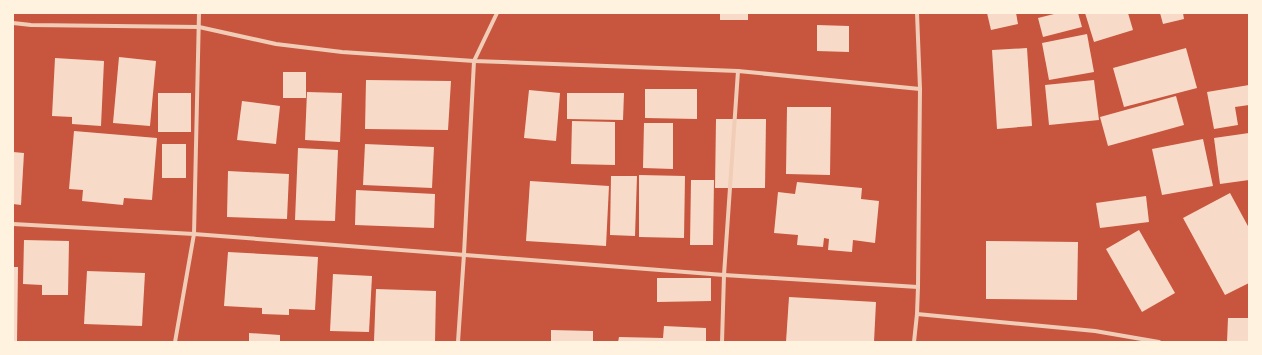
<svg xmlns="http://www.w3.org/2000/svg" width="1262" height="355" viewBox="0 0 1262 355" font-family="Inter,sans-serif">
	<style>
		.building { fill: #f7dbc8 }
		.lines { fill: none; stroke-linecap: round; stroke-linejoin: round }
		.minor { stroke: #f1ccb7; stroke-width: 4 }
	</style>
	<rect width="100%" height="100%" fill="#c8553d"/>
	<g class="building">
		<rect x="720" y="13" width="28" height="7"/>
		<path d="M987 13H1016L1018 24 991 30Z"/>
		<path d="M1058 13H1078L1082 27 1043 37 1038 18Z"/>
		<path d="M1085 13H1128L1133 30 1094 42Z"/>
		<path d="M1160 13H1183L1184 19 1163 24Z"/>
		<path d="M817 25 849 26V52L817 51Z"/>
		<path d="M1087 34 1094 72 1049 80 1042 43Z"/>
		<path d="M1027 48 1032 126 997 129 992 50Z"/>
		<path d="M1186 48 1197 88 1124 107 1113 68Z"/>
		<path d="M119 57 156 61 150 126 113 123Z"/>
		<path d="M55 58 104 61 101 126 72 124V117L52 116Z"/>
		<rect x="283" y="72" width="23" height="26"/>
		<path d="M366 80 451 81 448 130 365 129Z"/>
		<path d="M1094 80 1099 120 1049 125 1045 85Z"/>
		<path d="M1249 85V105L1235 107 1238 125 1214 129 1207 92Z"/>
		<path d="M645 89H697V119L645 118Z"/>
		<path d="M529 90 560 93 556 141 524 138Z"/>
		<path d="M307 92 342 93 340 142 305 140Z"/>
		<rect x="158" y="93" width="33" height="39"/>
		<path d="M567 93H624L623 120 567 119Z"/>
		<path d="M1176 96 1184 125 1108 146 1100 117Z"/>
		<path d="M242 101 280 106 276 144 237 140Z"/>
		<path d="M787 107H831L830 175 786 174Z"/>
		<path d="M716 119H766L765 188H715Z"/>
		<path d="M572 121 615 122V165L571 164Z"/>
		<path d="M644 123H673V169L643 168Z"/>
		<path d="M74 131 157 138 152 200 124 198 123 205 82 201 83 190 69 189Z"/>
		<path d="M1249 133V180L1220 184 1214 138Z"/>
		<path d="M1203 139 1213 186 1162 195 1152 149Z"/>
		<rect x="162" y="144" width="24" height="34"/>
		<path d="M365 144 434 147 432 188 363 185Z"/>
		<path d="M298 148 338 150 335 221 295 220Z"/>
		<path d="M13 152 24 153 21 205 13 204Z"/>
		<path d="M228 171 289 174 287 219 227 217Z"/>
		<path d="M639 175 685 176 684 238 639 237Z"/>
		<path d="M611 176H637L635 236 610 235Z"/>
		<path d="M691 180H714L713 245H690Z"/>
		<path d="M530 181 609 186 606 246 526 241Z"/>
		<path d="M797 182 862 188 861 199 879 201 875 243 853 240 852 252 828 250 829 239 824 238 823 247 797 245 798 235 774 233 778 192 795 194Z"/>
		<path d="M356 190 435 194 434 228 355 225Z"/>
		<path d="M1230 193 1249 228V283L1225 295 1183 218Z"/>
		<path d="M1146 196 1149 222 1100 228 1096 203Z"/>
		<path d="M1139 230 1175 293 1142 312 1106 249Z"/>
		<path d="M24 240 69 241 68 295H42V285L23 284Z"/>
		<path d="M986 241 1078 242 1077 300 986 299Z"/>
		<path d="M228 252 318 257 315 310 289 309V315L262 314V308L224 306Z"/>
		<path d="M13 267H18L17 342H13Z"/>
		<path d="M87 271 145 273 142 326 84 324Z"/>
		<path d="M333 274 372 276 369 332 330 331Z"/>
		<path d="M657 278H711V301L657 302Z"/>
		<path d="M376 289 436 291 435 342 374 341Z"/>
		<path d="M789 297 876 302 874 342H786Z"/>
		<path d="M1228 318H1249V342H1227Z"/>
		<path d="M664 326 706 328V342H618L619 337 663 338Z"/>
		<path d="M551 330 593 331V342H551Z"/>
		<path d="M249 333 280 335V342H249Z"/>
	</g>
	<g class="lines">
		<g class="minor">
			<path d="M13 23 31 25 199 27 276 44 342 52 474 61 738 71 920 89"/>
			<path d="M13 224 194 234 724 275 918 287"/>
			<path d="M917 314 1095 331 1159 342"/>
			<path d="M175 342 194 234 199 13"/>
			<path d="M458 342 464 254 474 61 497 13"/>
			<path d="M722 342 724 275 738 71"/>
			<path d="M914 342 917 314 918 287 920 89 917 13"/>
		</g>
	</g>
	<rect width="1262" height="355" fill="none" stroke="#fff3e0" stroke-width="28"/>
</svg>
